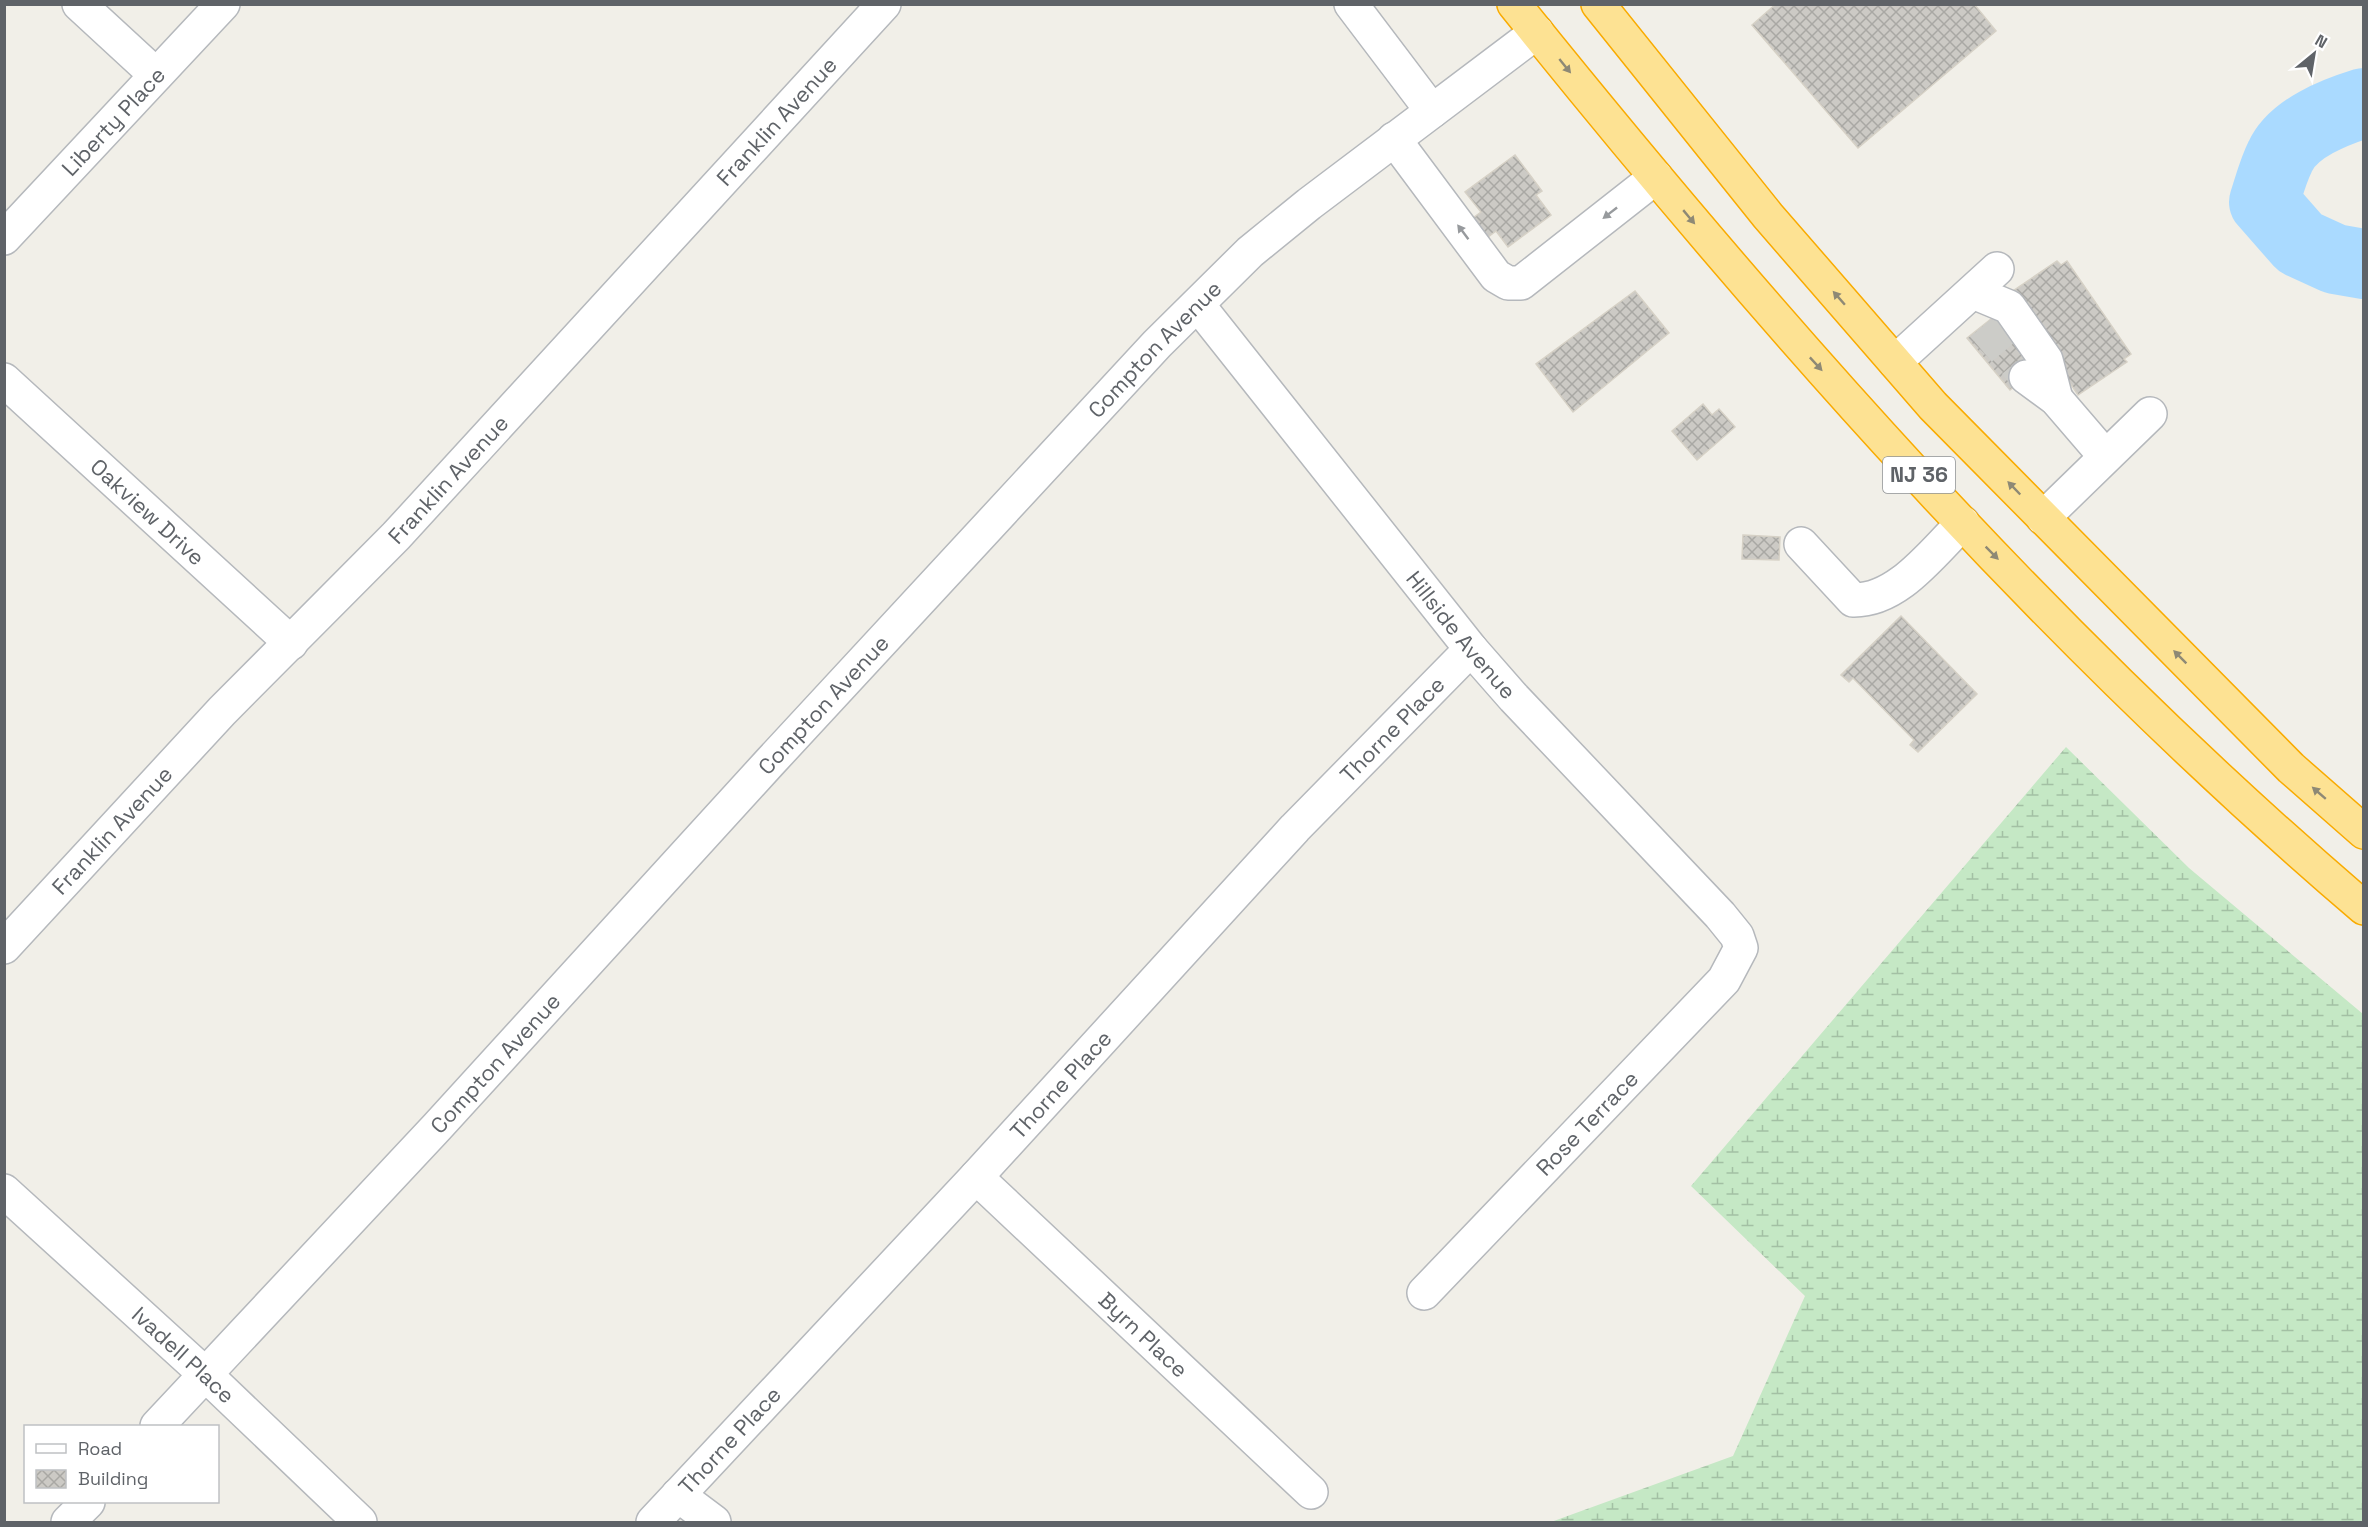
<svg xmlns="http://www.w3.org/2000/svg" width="2368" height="1527" viewBox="0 0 2368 1527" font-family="'Space Grotesk',sans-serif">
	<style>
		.wetland { fill: url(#wetland-marsh) }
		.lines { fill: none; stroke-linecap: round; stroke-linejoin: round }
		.river { stroke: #aadaff; stroke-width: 70 }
		.building { fill: url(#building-cross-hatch); stroke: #d6d1c6; stroke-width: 1.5 }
		.minor-tunnel { stroke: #ccccc8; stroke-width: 33; stroke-dasharray: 33 16; stroke-linecap: butt }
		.minor-casing { stroke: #b5b8bc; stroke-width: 36 }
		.highway-casing { stroke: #f9ab00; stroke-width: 36 }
		.minor { stroke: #fff; stroke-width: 33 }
		.highway { stroke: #fde293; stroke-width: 33 }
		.oneway { fill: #8e8975 }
		.oneway2 { fill: #979a9d }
		.labels { text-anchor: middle; stroke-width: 4.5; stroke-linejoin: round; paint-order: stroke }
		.shield { fill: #fff; stroke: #8f9295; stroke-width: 1.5 }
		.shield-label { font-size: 21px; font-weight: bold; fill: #5f6368 }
		.street-label { font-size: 22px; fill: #5f6368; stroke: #fff }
	</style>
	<defs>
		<pattern id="wetland-marsh" width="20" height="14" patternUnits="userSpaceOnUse" patternTransform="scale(1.5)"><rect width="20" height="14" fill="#c5e8c5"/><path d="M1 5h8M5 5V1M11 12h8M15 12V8" fill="none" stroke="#a3c0a4"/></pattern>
		<pattern id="building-cross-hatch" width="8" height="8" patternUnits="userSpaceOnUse" patternTransform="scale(1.5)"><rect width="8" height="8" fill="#cccac5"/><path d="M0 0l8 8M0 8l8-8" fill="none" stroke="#a9a8a4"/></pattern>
	</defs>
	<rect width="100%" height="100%" fill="#f1efe8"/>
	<path class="wetland" d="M2066 747 2189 868 2363 1014V1522H1551L1733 1456 1805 1296 1691 1186Z"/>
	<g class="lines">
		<path class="river" d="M2364 103C2335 112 2293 128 2280 157 2273 171 2269 187 2264 202L2300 243 2335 259 2364 264"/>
	</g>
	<g class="building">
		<path d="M1776 4H1974L1996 31 1858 148 1752 25Z"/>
		<path d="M1515 155 1542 191 1536 195 1551 215 1508 247 1496 231 1483 241 1469 221 1481 212 1465 192Z"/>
		<path d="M2057 261 2061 265 2067 261 2131 354 2124 359 2127 362 2078 395 2010 293Z"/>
		<path d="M1635 291 1669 333 1573 412 1536 364Z"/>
		<path d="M2001 311 2043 363 2010 390 1967 338Z"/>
		<path d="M1703 404 1712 415 1719 409 1735 427 1697 460 1672 431Z"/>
		<path d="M1743 535 1780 537 1779 560 1742 559Z"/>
		<path d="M1901 616 1977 694 1918 752 1910 745 1914 740 1853 678 1849 682 1841 675Z"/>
	</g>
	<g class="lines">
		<path class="minor-tunnel" d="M1983 326 2026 377"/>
		<g class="minor-casing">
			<g id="minor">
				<path d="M79 4 156 75"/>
				<path d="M1351 4 1432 111"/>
				<path d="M1394 139 1496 276 1508 283H1521L1656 177"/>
				<path id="s1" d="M4 238 223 4"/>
				<path d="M1973 292 2009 307 2046 360 2056 399"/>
				<path id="s2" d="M1198 305 1471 649 1514 698 1720 915 1737 936 1741 948 1724 980 1424 1293"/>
				<path d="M1895 362 1997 269"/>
				<path d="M2026 377 2056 399 2105 456"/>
				<path id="s3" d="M4 380 291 643"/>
				<path d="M2043 518 2150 414"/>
				<path d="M1801 544 1853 600C1898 601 1932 553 1963 523"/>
				<path id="s4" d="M4 947 222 711 396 536 884 4"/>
				<path id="s5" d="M976 1177 1311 1492"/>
				<path id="s6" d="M4 1191 205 1374 360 1522"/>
				<path id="s7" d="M157 1426 437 1127 770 762 1157 344 1250 252 1309 204 1537 32"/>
				<path d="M678 1495 714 1522"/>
				<path d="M68 1522 88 1502"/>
				<path id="s8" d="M653 1522 976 1177 1295 828 1471 649"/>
			</g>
		</g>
		<g class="highway-casing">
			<g id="highway">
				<path d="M1514 4C1773 326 2049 639 2364 908"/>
				<path d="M1598 4 1768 216 1933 406 2291 768 2364 832"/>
			</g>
		</g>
		<use href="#minor" class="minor"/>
		<use href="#highway" class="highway"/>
	</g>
	<defs><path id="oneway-solid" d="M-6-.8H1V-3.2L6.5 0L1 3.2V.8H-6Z" transform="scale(1.5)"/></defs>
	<g class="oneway">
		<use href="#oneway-solid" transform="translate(1565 66) rotate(51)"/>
		<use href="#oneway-solid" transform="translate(1689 217) rotate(50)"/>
		<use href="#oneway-solid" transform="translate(1839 298) rotate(-131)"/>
		<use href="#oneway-solid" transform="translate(1816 364) rotate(47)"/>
		<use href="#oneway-solid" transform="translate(2014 488) rotate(-134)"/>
		<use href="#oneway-solid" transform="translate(1992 553) rotate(45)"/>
		<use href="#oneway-solid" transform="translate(2180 657) rotate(-135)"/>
		<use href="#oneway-solid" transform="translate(2319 793) rotate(-139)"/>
	</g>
	<g class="oneway2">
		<use href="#oneway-solid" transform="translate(1610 213) rotate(142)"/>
		<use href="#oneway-solid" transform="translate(1463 232) rotate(-127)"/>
	</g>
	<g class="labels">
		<rect class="shield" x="1883" y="457" width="72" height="36" rx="4.5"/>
		<g class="shield-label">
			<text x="1919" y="482">NJ 36</text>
		</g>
		<g class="street-label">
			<text dy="8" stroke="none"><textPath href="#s1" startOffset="160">Liberty Place</textPath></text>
			<text dy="8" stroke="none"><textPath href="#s4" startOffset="1131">Franklin Avenue</textPath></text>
			<text dy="8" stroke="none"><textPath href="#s7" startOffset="1468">Compton Avenue</textPath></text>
			<text dy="8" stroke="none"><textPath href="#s4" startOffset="645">Franklin Avenue</textPath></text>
			<text dy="8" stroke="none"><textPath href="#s3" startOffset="195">Oakview Drive</textPath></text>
			<text dy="8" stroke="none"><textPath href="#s2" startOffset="422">Hillside Avenue</textPath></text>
			<text dy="8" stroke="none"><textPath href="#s7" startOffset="982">Compton Avenue</textPath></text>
			<text dy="8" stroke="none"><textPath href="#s8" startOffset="1084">Thorne Place</textPath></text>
			<text dy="8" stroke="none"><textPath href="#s4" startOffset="159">Franklin Avenue</textPath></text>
			<text dy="8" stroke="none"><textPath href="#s7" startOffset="496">Compton Avenue</textPath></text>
			<text dy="8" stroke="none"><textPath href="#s8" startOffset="598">Thorne Place</textPath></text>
			<text transform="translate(1587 1123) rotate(-46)" y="8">Rose Terrace</text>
			<text dy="8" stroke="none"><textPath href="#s5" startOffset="230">Byrn Place</textPath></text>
			<text dy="8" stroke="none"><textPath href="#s6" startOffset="243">Ivadell Place</textPath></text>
			<text dy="8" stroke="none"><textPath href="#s8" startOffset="112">Thorne Place</textPath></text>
		</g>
	</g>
	<rect width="2368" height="1527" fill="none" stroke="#5f6368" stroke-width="12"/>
	<rect x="24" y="1425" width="195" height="78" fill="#ffffff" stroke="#bfc1c3" stroke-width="1.5"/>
	<rect x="36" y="1444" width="30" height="9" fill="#ffffff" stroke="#bfc1c3" stroke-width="1.5"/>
	<text x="78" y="1455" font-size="18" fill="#5f6368">Road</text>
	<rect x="36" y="1470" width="30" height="18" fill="url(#building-cross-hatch)" stroke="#bfc1c3" stroke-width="1.5"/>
	<text x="78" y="1485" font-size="18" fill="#5f6368">Building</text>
	<g transform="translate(2314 54) rotate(30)" stroke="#ffffff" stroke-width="4.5" paint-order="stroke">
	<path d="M0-4.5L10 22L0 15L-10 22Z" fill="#5f6368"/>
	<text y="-9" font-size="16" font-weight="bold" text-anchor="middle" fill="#5f6368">N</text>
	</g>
</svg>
